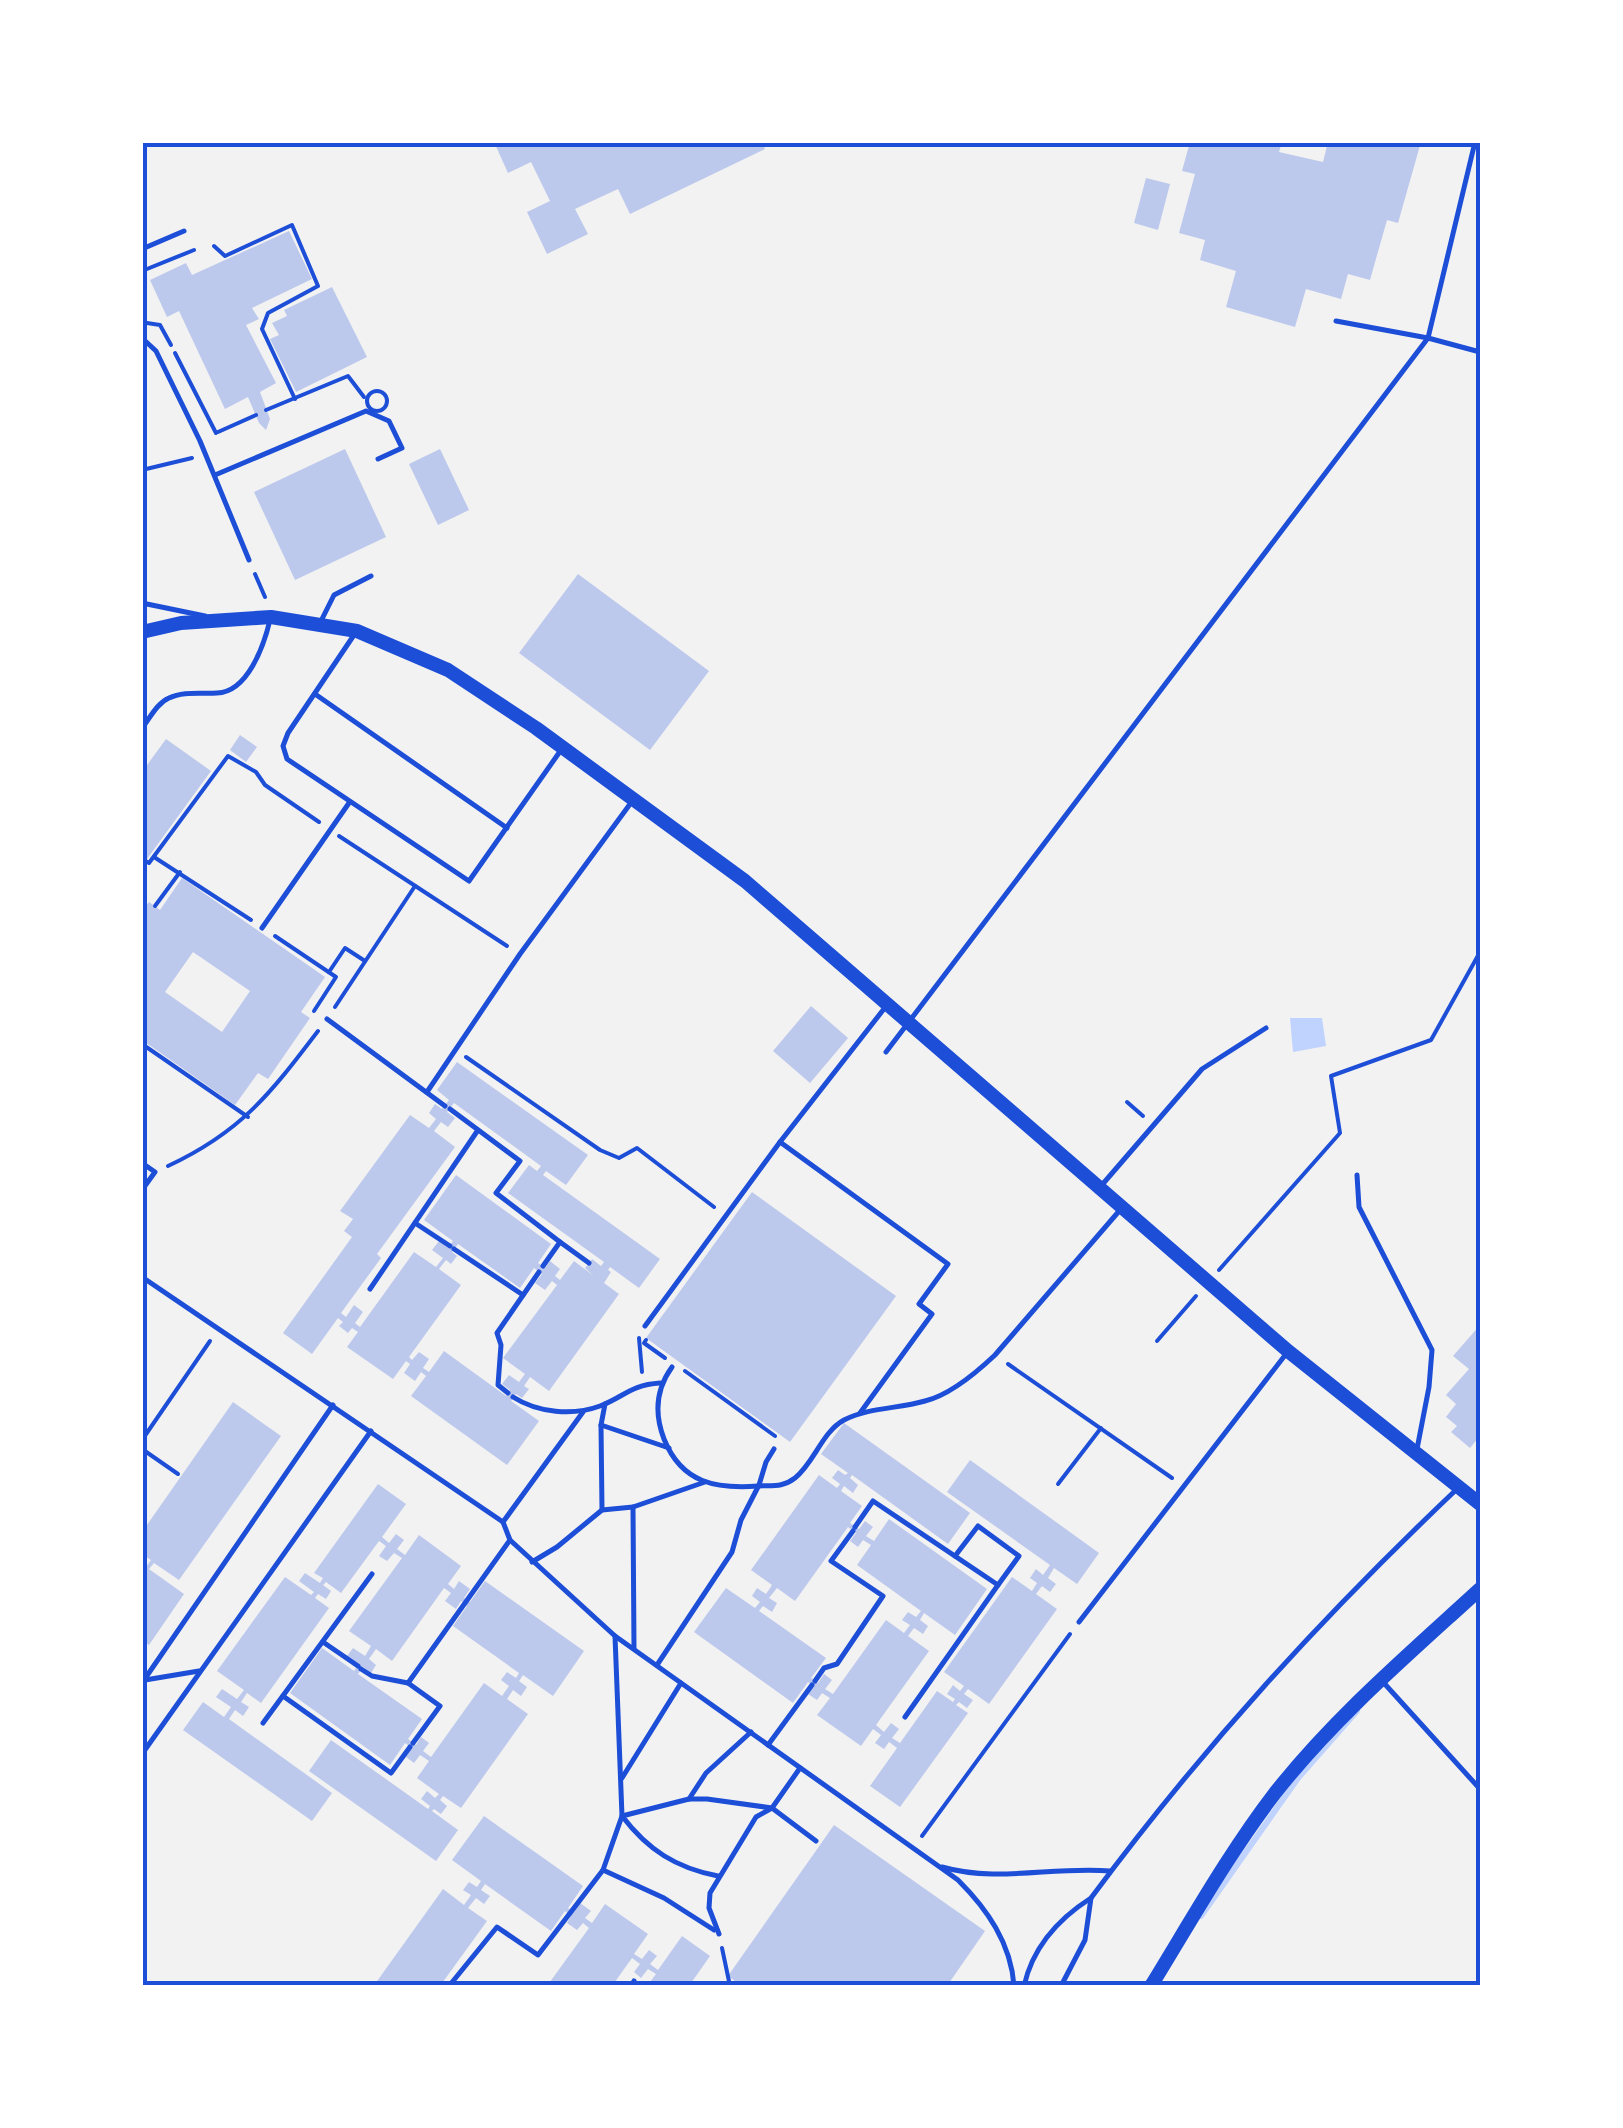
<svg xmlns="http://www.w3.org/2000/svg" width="1623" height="2128" viewBox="0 0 1623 2128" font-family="'Noto Sans',sans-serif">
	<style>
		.water { fill: #bfd3fe }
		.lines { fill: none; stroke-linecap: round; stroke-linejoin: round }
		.stream { stroke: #bfd3fe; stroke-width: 6 }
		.building { fill: #bdc9ec; fill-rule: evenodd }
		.path { stroke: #1d4ed8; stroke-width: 4 }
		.service { stroke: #1d4ed8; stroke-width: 5 }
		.tertiary { stroke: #1d4ed8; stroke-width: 14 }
		.neatline { fill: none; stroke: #1d4ed8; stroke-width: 4 }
	</style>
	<rect width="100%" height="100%" fill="#f2f2f2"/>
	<path class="water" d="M1290 1018H1322L1326 1046 1293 1052Z"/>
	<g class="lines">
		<path class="stream" d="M1201 1916 1298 1778 1357 1711"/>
	</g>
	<g class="building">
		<path d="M494 142H579L581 147 591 142H762L765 149 630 214 618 189 575 209 588 234 547 254 527 212 550 201 531 162 508 173Z"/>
		<path d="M1190 142H1282L1279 152 1323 162 1328 142H1421L1398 223 1387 220 1370 280 1348 274 1341 299 1306 289 1295 327 1226 307 1236 271 1200 260 1205 240 1179 233 1195 174 1182 171Z"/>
		<path d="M1146 178 1170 184 1158 230 1134 223Z"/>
		<path d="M289 231 312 279 252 308 259 319 246 325 276 383 260 392 270 419 266 430 259 423 248 397 225 409 179 311 167 317 150 280 186 263 192 275Z"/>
		<path d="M332 287 367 357 296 392 270 339 279 335 272 323 287 316 284 310Z"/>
		<path d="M345 449 386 537 295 580 254 492Z"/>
		<path d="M440 449 469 510 438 525 409 464Z"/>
		<path d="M578 574 709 671 650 750 519 653Z"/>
		<path d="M240 735 257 747 246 762 230 750Z"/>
		<path d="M166 739 211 771 147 859 142 856V772Z"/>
		<path d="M182 878 325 977 301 1012 310 1018 268 1079 258 1073 235 1105 142 1040V911L149 902 160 910ZM193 952 250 991 222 1032 165 992Z"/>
		<path d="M811 1006 848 1038 810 1083 773 1051Z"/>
		<path d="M457 1062 588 1155 566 1185 546 1171 543 1175 660 1259 639 1288 610 1267 608 1270 611 1272 604 1283 619 1294 549 1391 530 1377 524 1386 529 1389 522 1398 516 1394 511 1401 539 1421 507 1465 411 1396 426 1376 421 1372 415 1381 404 1373 410 1364 406 1361 393 1379 347 1347 358 1332 352 1328 348 1333 339 1326 343 1322 338 1318 312 1354 283 1333 352 1237 344 1231 353 1219 340 1211 410 1115 429 1128 436 1119 429 1113 435 1104 442 1109 449 1100 437 1090ZM454 1103 541 1166 537 1171 529 1165 508 1193 604 1262 601 1266 592 1259 589 1263 585 1268 594 1276 574 1261 560 1280 555 1276 560 1269 550 1261 545 1268 538 1263 551 1244 456 1175 424 1220 453 1241 448 1247 439 1241 432 1250 443 1258 436 1267 414 1252 360 1327 355 1323 363 1312 354 1305 346 1317 341 1313 381 1258 377 1254 455 1147 434 1131 441 1122 448 1127 455 1118 447 1112ZM458 1244 520 1288 534 1268 542 1274 535 1283 545 1290 552 1281 557 1285 503 1358 525 1374 519 1382 509 1375 502 1384 510 1390 506 1396 444 1351 429 1372 423 1368 429 1359 419 1352 412 1360 409 1357 461 1285 439 1269 446 1260 451 1264 457 1256 452 1252Z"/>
		<path d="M752 1192 896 1296 790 1442 646 1338Z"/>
		<path d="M1480 1325V1436L1470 1448 1451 1432 1457 1426 1446 1417 1456 1404 1446 1395 1469 1369 1453 1356Z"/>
		<path d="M233 1402 281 1436 179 1580 154 1563 149 1569 184 1594 149 1645 142 1641V1565L146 1567 151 1560 142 1554V1532Z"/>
		<path d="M844 1423 970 1513 948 1544 852 1475 850 1478 858 1485 853 1493 844 1486 841 1491 862 1506 850 1523 859 1529 865 1521 873 1527 866 1536 874 1541 889 1519 987 1589 955 1635 924 1613 920 1620 928 1626 923 1634 914 1628 908 1636 929 1651 876 1725 884 1732 891 1723 899 1729 892 1738 900 1743 937 1691 953 1702 955 1699 947 1694 953 1685 960 1691 964 1686 944 1672 1012 1577 1032 1591 1037 1583 1030 1578 1036 1569 1043 1575 1050 1565 947 1492 970 1460 1099 1553 1077 1584 1054 1568 1048 1578 1056 1584 1050 1592 1042 1586 1036 1594 1057 1609 989 1704 968 1689 964 1694 973 1700 967 1708 959 1702 956 1705 968 1713 900 1807 870 1786 897 1748 889 1742 884 1749 875 1743 881 1735 873 1729 861 1746 817 1715 830 1698 822 1693 817 1700 808 1694 814 1686 808 1682 793 1703 694 1632 726 1588 755 1608 760 1602 752 1596 757 1588 766 1594 772 1585 751 1570 819 1475 837 1488 840 1484 832 1478 838 1470 845 1475 848 1473 821 1454ZM848 1527 856 1533 850 1541 858 1547 863 1540 871 1545 857 1565 921 1611 916 1617 908 1612 902 1620 910 1625 904 1633 886 1620 833 1694 825 1689 832 1680 824 1674 818 1683 811 1678 826 1658 759 1611 763 1606 772 1612 777 1603 769 1598 777 1588 795 1601Z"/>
		<path d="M378 1484 406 1504 382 1537 389 1543 396 1534 404 1540 397 1549 405 1555 419 1535 461 1566 448 1584 454 1589 459 1581 470 1589 464 1598 470 1602 485 1581 584 1651 553 1696 523 1675 519 1681 527 1687 521 1696 513 1690 507 1699 528 1714 461 1808 443 1796 440 1800 447 1806 441 1814 434 1809 432 1811 458 1830 436 1861 309 1771 331 1740 428 1809 430 1806 421 1799 427 1791 435 1798 439 1794 417 1778 429 1761 420 1755 414 1763 406 1757 412 1748 405 1743 390 1765 290 1693 322 1648 354 1671 359 1664 347 1656 353 1648 365 1656 371 1646 349 1631 402 1558 394 1553 387 1561 379 1556 386 1546 379 1541 341 1593 326 1582 323 1585 331 1591 326 1599 318 1594 315 1598 329 1608 261 1703 247 1693 241 1702 249 1707 243 1716 235 1710 229 1719 332 1793 312 1821 183 1730 203 1702 224 1717 231 1707 216 1697 222 1689 237 1699 244 1690 217 1671 285 1577 311 1595 314 1592 299 1581 305 1573 320 1583 323 1578 314 1573ZM444 1588 451 1593 445 1601 456 1609 461 1601 467 1606 453 1626 519 1673 516 1678 507 1672 501 1680 509 1686 502 1696 484 1683 431 1757 423 1751 429 1743 421 1737 416 1745 408 1739 422 1719 358 1674 363 1667 371 1673 376 1665 369 1659 376 1649 392 1661Z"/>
		<path d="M484 1816 583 1886 568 1908 574 1912 580 1903 591 1911 585 1918 592 1923 605 1904 648 1934 634 1954 642 1959 649 1950 657 1956 650 1964 658 1970 682 1936 710 1956 689 1986H647L656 1974 648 1969 641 1978 634 1972 640 1964 632 1958 612 1986H547L589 1928 583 1923 577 1930 567 1923 571 1916 565 1911 551 1931 485 1884 481 1890 490 1896 484 1904 476 1898 468 1908 487 1921 440 1986H378L375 1984 443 1889 464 1905 471 1895 463 1890 469 1882 477 1887 481 1881 452 1860Z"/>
		<path d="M834 1825 985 1931 947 1986H742L728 1976Z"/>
	</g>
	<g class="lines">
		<g class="path">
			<path d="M214 246 225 256 292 225 318 286 268 313 262 329 295 399"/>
			<path d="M142 271 194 250"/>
			<path d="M147 323 160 325 171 345"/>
			<path d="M175 353 216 433"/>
			<circle cx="377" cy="401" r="10"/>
			<path d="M266 410 348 376 364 397"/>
			<path d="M218 432 256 415"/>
			<path d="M142 470 192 458"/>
			<path d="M255 574 265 597"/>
			<path d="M339 836 507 946"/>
			<path d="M154 857 251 920"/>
			<path d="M142 859 149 863 228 756 256 772 265 785 319 822"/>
			<path d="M155 906 180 872"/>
			<path d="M275 936 336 977 314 1011"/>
			<path d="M329 972 345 948 365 961"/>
			<path d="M335 1007 415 886"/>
			<path d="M142 1044 248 1117"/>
			<path d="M466 1057 600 1150 619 1158 637 1148 714 1207"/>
			<path d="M1127 1102 1143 1116"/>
			<path d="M168 1166C241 1132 270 1094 318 1031"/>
			<path d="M1219 1270 1340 1133 1331 1076 1431 1040 1480 952"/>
			<path d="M639 1338 642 1372"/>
			<path d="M646 1340 644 1343 665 1358"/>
			<path d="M1157 1341 1196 1296"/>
			<path d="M1008 1364 1172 1478"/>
			<path d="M685 1371 775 1436"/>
			<path d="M142 1440 210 1341"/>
			<path d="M142 1449 178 1474"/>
			<path d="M1058 1484 1101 1428"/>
			<path d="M922 1836 1070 1634"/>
			<path d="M722 1948 730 1986"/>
		</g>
		<g class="service">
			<path d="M142 249 184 231"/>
			<path d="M1336 321 1428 338 1475 142"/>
			<path d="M142 338 156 351 200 441 249 560"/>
			<path d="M215 475 366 411 389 421 402 448 378 459"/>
			<path d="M142 603 205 616"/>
			<path d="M321 621 334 595 371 576"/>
			<path d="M356 632 288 733 283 746 287 759 469 881 561 750"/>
			<path d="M315 694 507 828"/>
			<path d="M142 728C150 718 157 703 169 698 183 691 201 694 217 693 248 692 264 645 270 620"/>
			<path d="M262 928 349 803"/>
			<path d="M327 1019 445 1106"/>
			<path d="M886 1052 1428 338 1480 352"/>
			<path d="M427 1092 520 954 633 800"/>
			<path d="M450 1109 520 1161 496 1193 560 1242 543 1266"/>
			<path d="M780 1142 948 1264 919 1304 932 1314 860 1413"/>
			<path d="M142 1163 155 1172 142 1190"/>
			<path d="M1357 1175 1359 1207 1432 1350 1429 1387 1417 1449"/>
			<path d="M1101 1186 1202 1069 1266 1028"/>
			<path d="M415 1223 450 1246"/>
			<path d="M560 1242 589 1263"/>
			<path d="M454 1249 523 1295"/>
			<path d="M142 1277 503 1522"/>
			<path d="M370 1289 478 1130"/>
			<path d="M645 1326 780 1142 887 1005"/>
			<path d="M672 1367C656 1389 654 1413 664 1439 682 1484 717 1489 758 1486 772 1485 782 1488 795 1478 814 1463 822 1432 844 1420 870 1407 898 1409 925 1401 950 1395 977 1372 995 1355L1120 1210"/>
			<path d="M508 1393 498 1385 501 1345 497 1333 539 1272"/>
			<path d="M513 1397C538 1413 573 1416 600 1406 624 1397 630 1385 660 1383"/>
			<path d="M601 1425 669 1448"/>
			<path d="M633 1507 634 1648"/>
			<path d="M602 1510 601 1425 605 1404"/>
			<path d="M503 1522 583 1412"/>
			<path d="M855 1527 873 1501 998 1585 905 1717"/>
			<path d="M955 1556 978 1526 1019 1556 998 1585"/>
			<path d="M532 1562 557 1547 602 1510 633 1507 705 1482"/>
			<path d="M1079 1622 1286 1354"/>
			<path d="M615 1636 958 1880C987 1909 1011 1943 1014 1986"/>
			<path d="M323 1642 358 1666"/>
			<path d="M657 1665 732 1552 741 1520 759 1485 766 1462 774 1449"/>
			<path d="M361 1669 372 1676 408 1683 440 1706 413 1743"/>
			<path d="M144 1680 333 1405"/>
			<path d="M145 1680 199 1671"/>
			<path d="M815 1681 824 1668 837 1664 883 1596 831 1561 853 1531"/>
			<path d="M1383 1682 1480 1789"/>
			<path d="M408 1683 510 1540"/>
			<path d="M283 1696 391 1773 410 1747"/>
			<path d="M263 1723 372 1574"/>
			<path d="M768 1745 812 1685"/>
			<path d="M142 1754 371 1431"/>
			<path d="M622 1778 681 1683"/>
			<path d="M689 1799 706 1773 751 1732"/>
			<path d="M942 1867C998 1883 1053 1866 1110 1871"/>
			<path d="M603 1870 664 1898 714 1930"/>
			<path d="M718 1876C676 1868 648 1850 622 1816L689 1799H707L772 1808 816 1841"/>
			<path d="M719 1934 709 1908 710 1893 756 1817 772 1808 800 1768"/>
			<path d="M449 1986 497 1927 538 1955 603 1870 622 1816 615 1636 510 1540 503 1522"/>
			<path d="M631 1986 634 1981"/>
			<path d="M1024 1986C1033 1946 1058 1919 1091 1898 1203 1747 1322 1617 1458 1488"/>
			<path d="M1061 1986 1085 1940 1091 1898"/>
		</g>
		<g class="tertiary">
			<path d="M142 632 181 623 271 617 357 631 448 670 536 728 745 881 1288 1351 1480 1504"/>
			<path d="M1151 1986C1191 1921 1229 1853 1275 1793 1335 1717 1409 1654 1480 1589"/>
		</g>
	</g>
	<rect width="1623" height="2128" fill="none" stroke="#ffffff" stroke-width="290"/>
	<rect x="145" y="145" width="1333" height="1838" class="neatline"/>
</svg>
